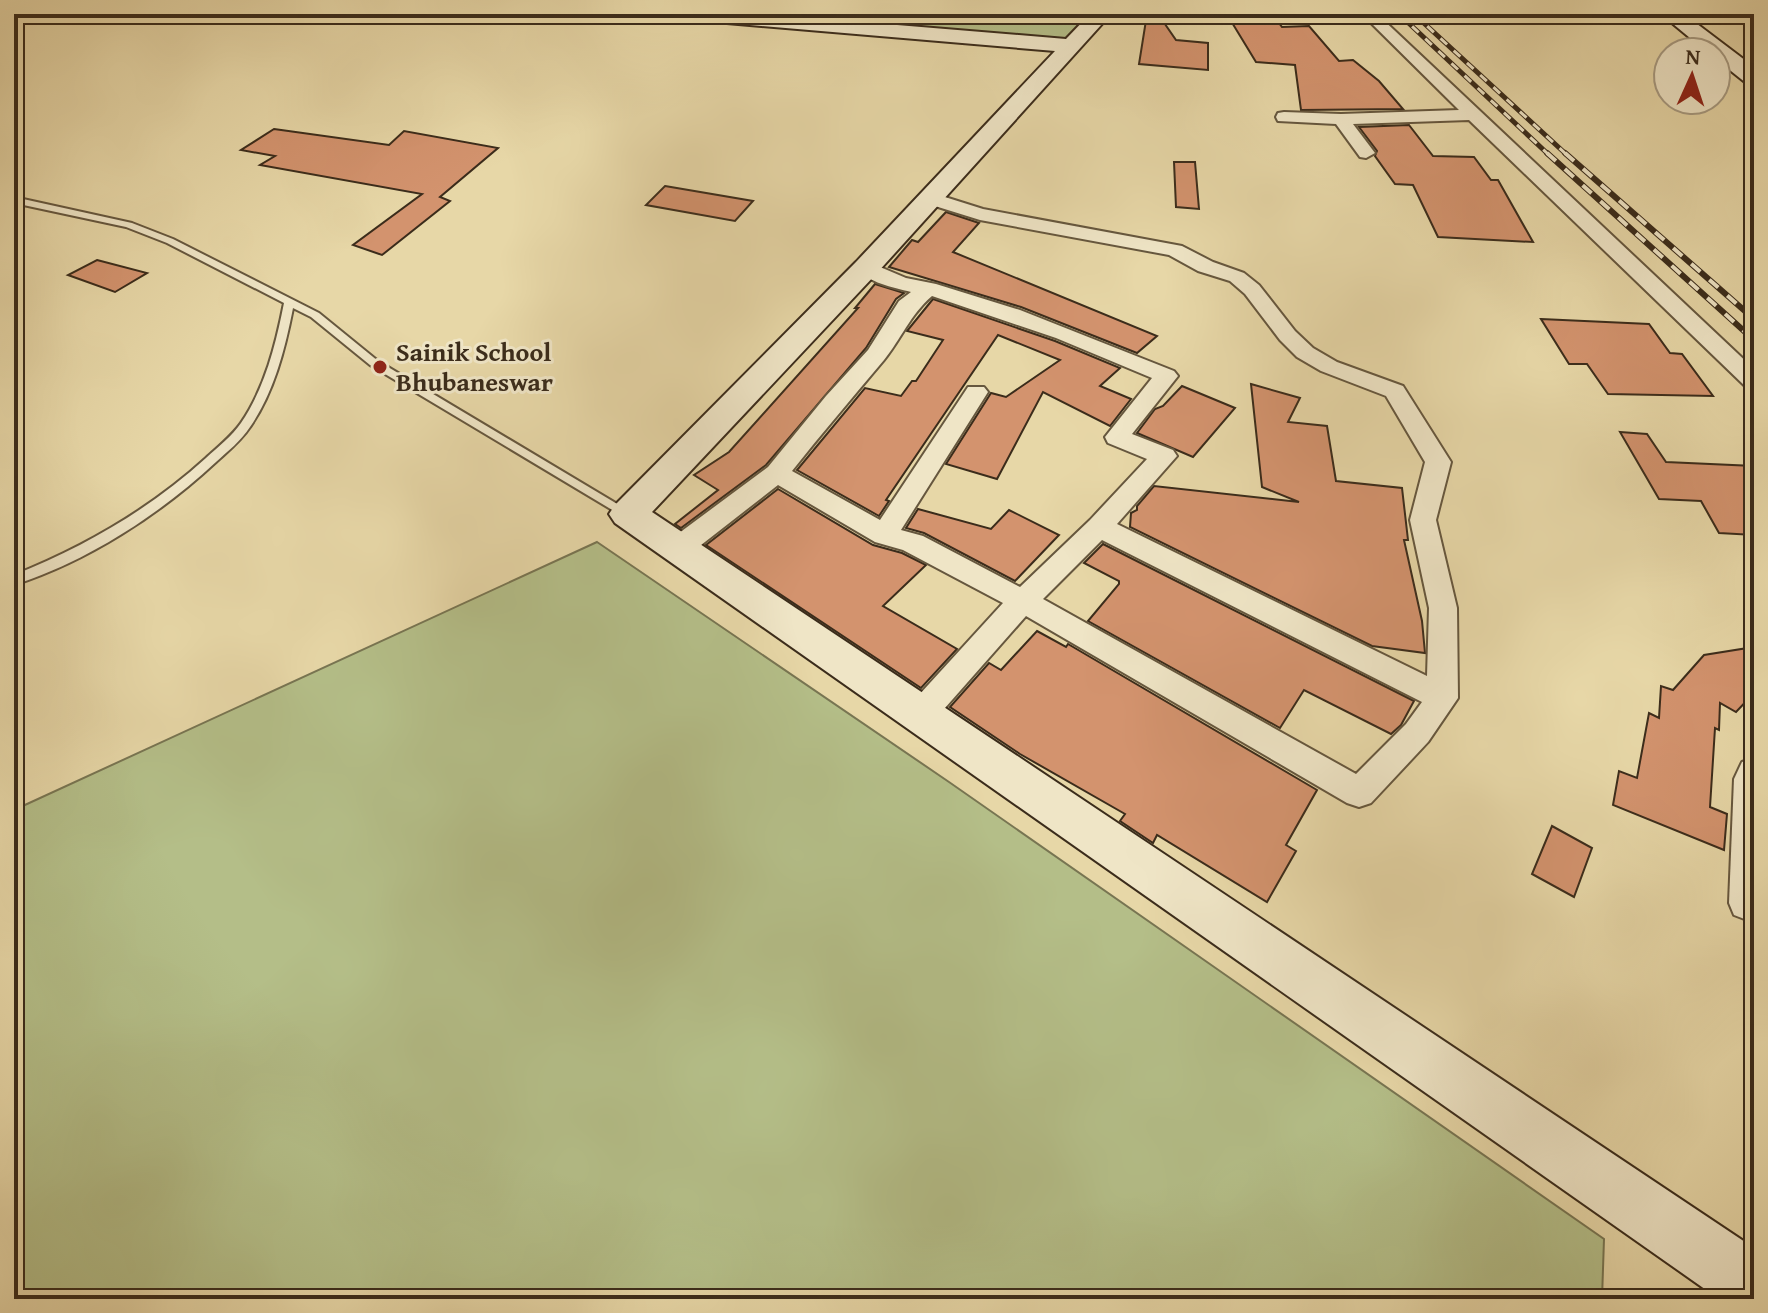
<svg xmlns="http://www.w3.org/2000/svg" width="1768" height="1313" viewBox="0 0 1768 1313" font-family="'Gentium Book Plus',serif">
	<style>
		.green { fill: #b4be88; stroke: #787552; stroke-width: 2 }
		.building { fill: #d3936e; stroke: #3b2c1b; stroke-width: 2 }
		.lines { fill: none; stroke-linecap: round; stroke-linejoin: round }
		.lane-casing { stroke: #66573e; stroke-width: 4 }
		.street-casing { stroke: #66573e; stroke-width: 4 }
		.secondary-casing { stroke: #3b2c1b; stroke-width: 4 }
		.lane { fill: #efe5c6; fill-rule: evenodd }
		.street { fill: #efe5c6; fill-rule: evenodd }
		.secondary { fill: #efe5c6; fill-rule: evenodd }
		.rail-far1-casing { stroke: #3b2c1b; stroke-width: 5 }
		.rail-casing { stroke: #3b2c1b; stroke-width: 6 }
		.rail-far1 { stroke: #efe5c6; stroke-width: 3; stroke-dasharray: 9; stroke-linecap: butt }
		.rail { stroke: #efe5c6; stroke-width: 4; stroke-dasharray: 12; stroke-linecap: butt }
		.poi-dot { fill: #8f2418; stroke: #efe5c6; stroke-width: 3 }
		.labels { text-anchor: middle; stroke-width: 6; stroke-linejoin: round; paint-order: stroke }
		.far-poi-label { font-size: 26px; font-weight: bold; fill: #3b2c1b; stroke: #efe5c6; text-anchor: start }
	</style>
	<rect width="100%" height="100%" fill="#e7d7a7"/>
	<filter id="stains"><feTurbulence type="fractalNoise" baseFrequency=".0025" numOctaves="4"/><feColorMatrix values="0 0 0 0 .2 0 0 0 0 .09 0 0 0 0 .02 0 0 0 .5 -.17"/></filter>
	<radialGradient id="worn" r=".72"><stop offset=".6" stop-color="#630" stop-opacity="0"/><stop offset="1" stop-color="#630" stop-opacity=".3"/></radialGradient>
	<g class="green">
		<path d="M840 14H1096L1070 40 836 20Z"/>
		<path d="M597 542 949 782 1604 1239 1602 1299H14V810Z"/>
	</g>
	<g class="building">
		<path d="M1147 14H1158L1176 40 1208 43V70L1139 64Z"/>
		<path d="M1276 19 1282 27 1309 26 1339 61 1353 60 1379 81 1403 109 1301 110 1295 65 1256 62 1231 21Z"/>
		<path d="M1409 125 1433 156 1474 157 1491 180H1498L1533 242 1438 237 1413 185 1395 184 1375 156 1377 151 1359 127Z"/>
		<path d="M274 129 389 145 404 131 498 148 440 197 450 201 382 255 353 245 422 194 260 165 275 156 241 150Z"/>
		<path d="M1174 162H1195L1199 209 1176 207Z"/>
		<path d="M665 186 753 201 735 221 646 205Z"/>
		<path d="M946 212 979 223 953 252 1157 336 1137 353 1021 307 889 267 912 240 918 242Z"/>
		<path d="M97 260 147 273 115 292 68 275Z"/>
		<path d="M875 284 904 293 896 299 866 348 766 465 681 528 675 524 718 490 694 475 729 452 858 308H855Z"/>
		<path d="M933 299 1055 341 1120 368 1100 386 1131 399 1110 426 1043 392 997 479 946 464 991 393 1006 397 1060 360 998 335 886 500 889 501 879 516 797 470 865 388 901 396 912 381H916L943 340 907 331Z"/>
		<path d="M1541 319 1649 324 1670 353 1682 354 1713 396 1608 394 1587 364H1569Z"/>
		<path d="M1251 384 1300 398 1288 422 1327 426 1336 481 1402 488 1408 540H1404L1422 621 1425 653 1372 646 1130 527 1131 513 1137 510V506L1154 486 1299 502 1262 487Z"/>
		<path d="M1182 386 1235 408 1193 457 1137 433 1155 409 1163 406Z"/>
		<path d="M1620 432 1647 434 1666 462 1754 466V535L1719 533 1701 501 1659 499Z"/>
		<path d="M778 489 873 545 902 553 926 565 883 606 957 649 921 688 706 545Z"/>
		<path d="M918 509 991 529 1009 510 1059 535 1015 581 924 533 906 528Z"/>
		<path d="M1103 544 1414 701 1401 725 1391 734 1304 690 1280 728 1088 621 1119 584V581L1084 563Z"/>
		<path d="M1037 631 1066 647 1068 644 1317 790 1286 845 1296 851 1267 902 1157 835 1153 843 1120 821 1125 814 1020 754 950 707 989 663 1001 670Z"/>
		<path d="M1754 647V693L1736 712 1720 703 1719 730 1715 728 1710 807 1727 814 1724 850 1613 805 1619 771 1637 778 1649 713 1659 718 1661 686 1673 690 1704 655Z"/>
		<path d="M1552 826 1592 848 1574 897 1532 874Z"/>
	</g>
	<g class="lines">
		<g class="lane-casing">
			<path id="lane" d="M14 197 132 223 173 239 319 313 378 361 634 514 632 517H624L370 365 311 317 293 308C285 349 274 392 250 427 241 441 228 451 216 462 159 515 88 561 14 585V575C84 547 150 509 206 458 218 447 232 436 241 423 265 388 276 344 284 303L167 243 126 227 14 203Z"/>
		</g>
		<g class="street-casing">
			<g id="street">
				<path d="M1362 14H1377L1754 369V389L1746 387 1469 120 1353 124 1375 153 1366 158 1360 157 1336 124 1278 121 1276 117 1278 113 1284 112 1341 114 1459 110Z"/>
				<path d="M929 192 983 209 1182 246 1213 262 1244 273 1259 285 1295 331 1313 348 1337 362 1403 386 1451 462 1436 520 1457 608 1458 698 1428 742 1371 803 1359 807 1347 803 1026 616 930 725 919 729 908 725 903 716 908 707 1003 603 903 550 875 542 778 485 687 556 677 559 667 556 663 549 667 542 768 467 826 396 868 350 899 301 911 292C892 287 869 283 856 268L859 264H873L906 278 936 284 1020 310 1174 371 1178 376 1132 434 1173 450 1177 456 1117 524 1427 676 1429 608 1410 520 1425 462 1386 396 1321 371 1297 357 1280 340 1245 294 1230 281 1198 271 1169 255 980 220 922 202 920 198 922 194ZM932 296 1056 338 1152 378 1105 437 1108 443 1147 459 1090 520 1020 587 923 536 901 530 988 392 984 387H968L880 520 792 471C822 433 853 397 884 360 901 339 910 315 932 296ZM1102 540 1422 702 1406 724 1356 774 1043 599Z"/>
				<path d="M1754 758V917L1747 920 1734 915 1729 903 1734 779 1742 762Z"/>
			</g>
		</g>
		<g class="secondary-casing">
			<g id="secondary">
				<path d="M682 14H764L1066 39 1090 14H1111L876 274 652 512 1754 1248V1299H1719L615 523 609 514 615 505 856 262 1055 51 692 20Z"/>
				<path d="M1661 14H1684L1754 67V85L1746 83 1716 59V52H1707Z"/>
			</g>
		</g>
		<use href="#lane" class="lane"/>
		<use href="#street" class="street"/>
		<use href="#secondary" class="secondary"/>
		<g class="rail-far1-casing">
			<g id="rail-far1">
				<path d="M1399 14 1549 155"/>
				<path d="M1414 14 1567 155"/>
			</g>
		</g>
		<g class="rail-casing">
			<g id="rail">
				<path d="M1547 153 1754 340"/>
				<path d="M1565 153 1754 319"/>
			</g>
		</g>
		<use href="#rail-far1" class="rail-far1"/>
		<use href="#rail" class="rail"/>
	</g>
	<circle class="poi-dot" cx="380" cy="367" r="8"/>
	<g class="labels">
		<g class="far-poi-label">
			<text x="396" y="361">Sainik School<tspan x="396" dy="30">Bhubaneswar</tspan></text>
		</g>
	</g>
	<rect width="1768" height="1313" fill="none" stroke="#e7d7a7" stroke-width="48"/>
	<rect x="16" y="16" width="1736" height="1281" fill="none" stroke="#3b2c1b" stroke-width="4"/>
	<rect x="24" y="24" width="1720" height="1265" fill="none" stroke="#3b2c1b" stroke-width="2"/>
	<g transform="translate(1692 76) rotate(3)"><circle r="38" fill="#efe5c6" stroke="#a79b82" stroke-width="2"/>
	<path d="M0-6L14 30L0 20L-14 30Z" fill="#8f2418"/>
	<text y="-12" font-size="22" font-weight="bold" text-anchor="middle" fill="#3b2c1b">N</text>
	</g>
	<rect width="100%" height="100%" filter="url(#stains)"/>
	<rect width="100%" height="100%" fill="url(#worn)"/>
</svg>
